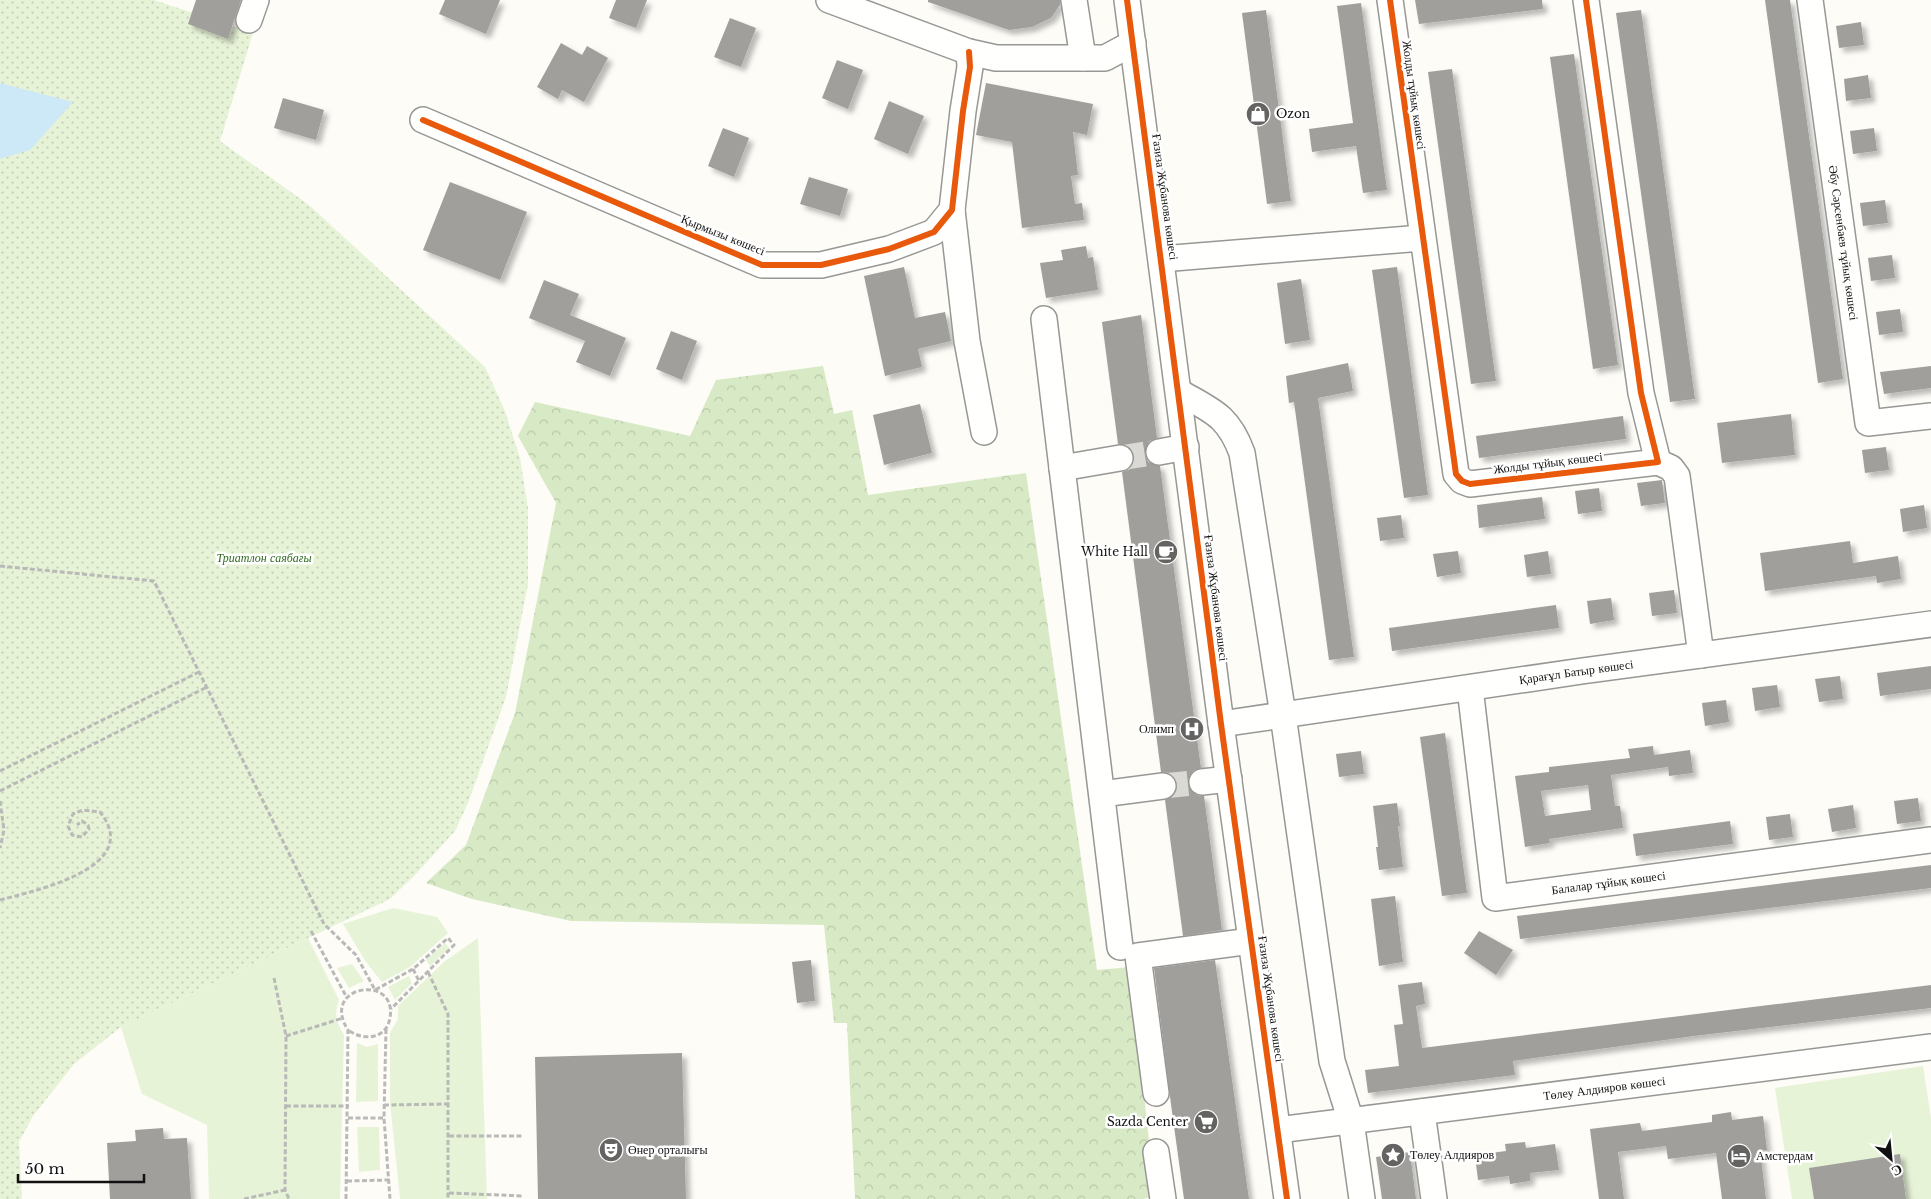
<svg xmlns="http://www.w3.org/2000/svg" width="1931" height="1199" viewBox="0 0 1931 1199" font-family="'Libre Baskerville',serif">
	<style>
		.grass { fill: #e7f3d7 }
		.forest { fill: url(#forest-crowns) }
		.park { fill: url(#park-dots) }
		.water { fill: #cde8f7 }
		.building { fill: #a19f9c; fill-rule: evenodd; filter: url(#shadow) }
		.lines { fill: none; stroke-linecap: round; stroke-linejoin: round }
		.minor-tunnel { stroke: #dad9d4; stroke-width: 25; stroke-dasharray: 25 12; stroke-linecap: butt }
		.minor-casing { stroke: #979795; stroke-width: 28 }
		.path { stroke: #b9b9b8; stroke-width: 3; stroke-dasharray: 5 2.5; stroke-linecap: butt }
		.minor { stroke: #fffffe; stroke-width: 25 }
		.cycleway-casing { stroke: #fff; stroke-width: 9 }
		.cycleway { stroke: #e8590c; stroke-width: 6 }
		.labels { text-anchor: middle; stroke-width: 5; stroke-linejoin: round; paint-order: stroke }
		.street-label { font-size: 12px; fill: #111; stroke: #fff }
		.poi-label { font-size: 12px; fill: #111; stroke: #fff; text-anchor: start }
		.park-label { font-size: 12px; font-style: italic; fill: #2f6b1f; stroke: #fff }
	</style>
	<defs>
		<pattern id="forest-crowns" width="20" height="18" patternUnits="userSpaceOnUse" patternTransform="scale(1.25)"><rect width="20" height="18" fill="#d8eac5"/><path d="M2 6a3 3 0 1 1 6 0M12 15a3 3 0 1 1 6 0" fill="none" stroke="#b8c8a8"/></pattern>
		<pattern id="park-dots" width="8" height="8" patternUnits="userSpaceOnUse" patternTransform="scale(1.25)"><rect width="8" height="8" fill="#e7f3d7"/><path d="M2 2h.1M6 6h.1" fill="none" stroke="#c5cfb8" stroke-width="1.8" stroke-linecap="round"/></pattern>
		<filter id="shadow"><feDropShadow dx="4.5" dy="4.5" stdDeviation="2.5" flood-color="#0004"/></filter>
	</defs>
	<rect width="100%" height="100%" fill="#fdfcf7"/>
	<g class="grass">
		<path d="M393 908 437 917 448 933 410 967 382 982 366 962 343 924Z"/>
		<path d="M308 938 339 1000C334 1015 336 1022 344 1035L340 1199H209L207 1125 142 1094 121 1027Z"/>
		<path d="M478 938 487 1199H400L390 1102V1033L398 1019V1006L445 961Z"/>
		<path d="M445 943 449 948 430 966 426 960Z"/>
		<path d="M352 964 364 981 349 988 337 968Z"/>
		<path d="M409 976 412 983 395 1000 388 987Z"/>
		<path d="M357 1043 367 1047 378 1044V1101L356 1102Z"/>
		<path d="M1923 1066 1931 1118V1199H1792L1775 1088Z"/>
		<path d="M357 1127H379L380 1170 359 1172Z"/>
	</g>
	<path class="forest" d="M823 366 834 414 852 410 868 495 1026 473 1097 970 1130 967 1155 1196 1143 1199H855L847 1023H834L824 925 571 921 472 899 426 883 466 845 515 713 556 503 518 436 535 402 690 436 716 380Z"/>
	<path class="park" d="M0 0H154L253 33 220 141 309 205 485 367 505 411 520 458 528 508V584L506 697 468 803 455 831 416 874 390 899 121 1027 74 1064 33 1116 19 1142 22 1199H0Z"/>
	<path class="water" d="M0 83 73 102 30 150 0 159Z"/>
	<g class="building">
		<path d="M196 0H241L228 39 188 24Z"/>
		<path d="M445 0H500L486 34 439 14Z"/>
		<path d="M616 0H647L636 28 609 18Z"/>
		<path d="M928 0H1060V5L1051 18 1032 27 1009 30 928 2Z"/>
		<path d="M1415 0H1542L1543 9 1419 24Z"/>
		<path d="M1765 0H1790L1843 379 1818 383Z"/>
		<path d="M1361 3 1387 190 1363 193 1356 146 1312 152 1309 129 1353 123 1337 6Z"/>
		<path d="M1266 10 1291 201 1267 204 1242 13Z"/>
		<path d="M1641 10 1695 399 1670 402 1616 13Z"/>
		<path d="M730 18 756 28 741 67 714 57Z"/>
		<path d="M1861 22 1864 45 1839 48 1836 26Z"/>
		<path d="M561 43 582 55 587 46 608 58 584 102 562 90 558 99 537 87Z"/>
		<path d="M1574 54 1618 365 1593 369 1550 57Z"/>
		<path d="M837 60 863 70 848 109 822 98Z"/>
		<path d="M1452 69 1496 381 1471 384 1428 72Z"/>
		<path d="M1868 75 1871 98 1846 101 1844 79Z"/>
		<path d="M986 83 1093 104 1087 135 1073 132 1078 175 1071 176 1075 204 1082 203 1084 220 1022 228 1012 142 976 135Z"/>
		<path d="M283 98 324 110 316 140 274 128Z"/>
		<path d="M889 101 924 116 908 154 874 139Z"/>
		<path d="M723 128 749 138 734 177 708 166Z"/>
		<path d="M1874 128 1877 151 1853 154 1850 131Z"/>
		<path d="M809 177 848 189 840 216 800 204Z"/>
		<path d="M450 182 527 212 500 280 423 250Z"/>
		<path d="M1885 200 1888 223 1863 226 1860 203Z"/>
		<path d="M1086 246 1088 258 1093 257 1098 290 1046 298 1040 263 1063 260 1061 250Z"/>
		<path d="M1892 255 1895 278 1871 281 1868 258Z"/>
		<path d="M904 267 915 318 945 312 951 341 918 349 922 367 885 376 864 276Z"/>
		<path d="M1397 267 1428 495 1404 498 1372 270Z"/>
		<path d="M1301 279 1310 340 1285 344 1277 283Z"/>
		<path d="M544 280 579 294 570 315 626 338 610 376 576 362 585 341 529 318Z"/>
		<path d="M1900 309 1903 332 1879 335 1876 312Z"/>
		<path d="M1141 315 1157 438 1149 441 1145 454 1148 462 1160 466 1201 768 1194 770 1189 776 1188 784 1196 795 1204 796 1222 930 1183 936 1165 800 1176 792 1177 784 1169 773 1161 772 1122 472 1130 469 1134 456 1131 448 1118 444 1102 322Z"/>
		<path d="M671 331 697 341 682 380 656 369Z"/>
		<path d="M1348 363 1353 391 1318 398 1354 657 1329 660 1294 402 1289 403 1286 376Z"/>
		<path d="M1931 366V388L1884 394 1880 372Z"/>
		<path d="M920 404 932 453 884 465 873 415Z"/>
		<path d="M1791 414 1795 455 1722 463 1717 423Z"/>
		<path d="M1623 416 1626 439 1479 458 1476 436Z"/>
		<path d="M1886 447 1889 470 1865 473 1862 450Z"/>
		<path d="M1662 480 1665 503 1641 506 1637 483Z"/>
		<path d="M1599 488 1602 511 1578 514 1575 491Z"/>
		<path d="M1542 497 1545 519 1479 528 1477 505Z"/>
		<path d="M1924 505 1927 528 1903 532 1900 509Z"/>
		<path d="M1401 515 1404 538 1380 541 1377 518Z"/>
		<path d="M1850 541 1853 563 1898 556 1901 579 1877 583 1876 576 1765 591 1760 553Z"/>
		<path d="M1458 551 1461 573 1437 577 1433 554Z"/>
		<path d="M1548 551 1551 574 1527 577 1524 555Z"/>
		<path d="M1674 590 1677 613 1652 616 1649 593Z"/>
		<path d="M1611 598 1614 620 1590 624 1587 601Z"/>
		<path d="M1556 605 1559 628 1392 651 1389 628Z"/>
		<path d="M1931 666V689L1880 696 1877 673Z"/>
		<path d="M1840 676 1843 699 1819 702 1815 679Z"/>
		<path d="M1777 685 1780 707 1755 711 1752 688Z"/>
		<path d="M1726 700 1729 722 1705 726 1702 703Z"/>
		<path d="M1445 733 1467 893 1442 896 1420 737Z"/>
		<path d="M1653 746 1654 755 1690 750 1693 773 1669 776 1668 767 1611 775 1615 806H1620L1623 828 1549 839 1550 843 1525 847 1515 776 1549 772V767L1630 758 1628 749ZM1588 785 1591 810 1545 816 1541 791Z"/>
		<path d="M1361 751 1364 774 1339 777 1336 754Z"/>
		<path d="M1918 798 1921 821 1897 824 1894 801Z"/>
		<path d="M1397 803 1400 826H1398L1403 867 1379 870 1376 847H1378L1373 806Z"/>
		<path d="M1853 805 1856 828 1832 832 1828 809Z"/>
		<path d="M1790 814 1793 837 1769 840 1766 817Z"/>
		<path d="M1730 821 1733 844 1636 856 1633 834Z"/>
		<path d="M1931 865V888L1520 939 1517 916Z"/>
		<path d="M1395 896 1403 962 1379 966 1371 899Z"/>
		<path d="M1479 931 1513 950 1496 975 1464 953Z"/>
		<path d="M811 960 815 1001 797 1003 792 962Z"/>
		<path d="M1215 960 1227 1044 1249 1199H1184L1170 1097 1154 968Z"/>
		<path d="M1422 982 1425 1004 1416 1006 1422 1048 1931 985V1008L1694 1036 1513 1061 1515 1075 1368 1093 1365 1070 1399 1066 1394 1025 1403 1024 1398 985Z"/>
		<path d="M682 1053 686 1199H538L535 1057Z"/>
		<path d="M1731 1112 1732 1120 1763 1116 1767 1150H1760L1766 1199H1722L1716 1153 1668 1159 1666 1146 1618 1152 1624 1199H1599L1590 1129 1640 1123 1642 1131 1712 1122V1115Z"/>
		<path d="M163 1128 164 1139 187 1138 191 1199H110L107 1143 136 1141 135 1130Z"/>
		<path d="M1525 1142 1526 1148 1555 1144 1559 1170 1530 1173V1181L1510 1184 1509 1176 1478 1180 1475 1155 1506 1151 1505 1144Z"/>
		<path d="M1410 1152 1416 1199H1382L1376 1157Z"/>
		<path d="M1900 1154 1906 1199H1814L1809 1168Z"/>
	</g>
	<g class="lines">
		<g class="minor-tunnel">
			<path d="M1120 458 1159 452"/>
			<path d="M1163 786 1202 782"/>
		</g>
		<g class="minor-casing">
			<g id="minor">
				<path d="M829 0 969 52 996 58H1105L1133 43"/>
				<path d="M1074 0 1083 58"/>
				<path d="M1127 0 1221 724 1287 1199"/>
				<path d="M1390 0 1456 474 1462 481 1470 484 1658 462 1641 393 1586 0"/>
				<path id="s1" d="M1810 0 1868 423 1931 416"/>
				<path d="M249 20 256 0"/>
				<path d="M423 120 762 265H821L889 249 934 232 952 210 963 111 970 67 969 52"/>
				<path d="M952 210 967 341 984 432"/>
				<path d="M1161 259 1422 238"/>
				<path d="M1044 319 1120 947"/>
				<path d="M1179 392C1212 411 1228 415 1242 453L1283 715 1332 1061 1351 1121 1362 1199"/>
				<path d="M1159 452 1186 447"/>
				<path d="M1658 462 1671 468 1677 476 1701 655"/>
				<path d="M1062 468 1120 458"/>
				<path id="s2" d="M1470 688 1495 898 1931 840"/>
				<path id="s3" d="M1221 724 1582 671 1931 624"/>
				<path d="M1202 782 1229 779"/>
				<path d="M1102 794 1163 786"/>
				<path d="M1156 1093 1138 956 1251 941"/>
				<path d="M1422 1112 1434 1199"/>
				<path id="s4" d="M1278 1130 1931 1047"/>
				<path d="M1156 1152 1163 1199"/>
			</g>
		</g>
		<g class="path">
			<path d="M0 566 154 581 324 924 356 955 375 990 413 969 448 938 454 945 391 1009"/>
			<path d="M0 771 199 672"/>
			<path d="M0 791 207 687"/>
			<path d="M0 801 4 830 0 848"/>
			<path d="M0 900C33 891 145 868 100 812L83 810 73 814 68 826 72 835 82 837 89 829 88 825 82 821 77 825"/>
			<path d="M311 931 347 998"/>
			<path d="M413 969 419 981"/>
			<path d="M428 972 448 1014V1199"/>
			<path d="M274 978 286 1036 285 1190 289 1199"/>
			<path d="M386 1029 384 1118 390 1199"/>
			<path d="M286 1036 343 1018"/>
			<path d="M384 1105 449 1104"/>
			<path d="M286 1106H349"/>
			<path d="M348 1118H384"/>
			<path d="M449 1136H524"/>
			<path d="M347 1181 389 1180"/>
			<path d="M449 1193 524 1196"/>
			<path d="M244 1199 285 1190"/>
			<path d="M346 1199 348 1030C319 985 398 973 390 1018 386 1040 363 1041 348 1030"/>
		</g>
		<use href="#minor" class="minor"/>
		<g class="cycleway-casing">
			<g id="cycleway">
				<path d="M1127 0 1221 724 1287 1199"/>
				<path d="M1390 0 1456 474 1462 481 1470 484 1658 462 1641 393 1586 0"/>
				<path d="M423 120 762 265H821L889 249 934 232 952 210 963 111 970 67 969 52"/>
			</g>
		</g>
		<use href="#cycleway" class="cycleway"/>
	</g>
	<defs>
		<g id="shop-disc" transform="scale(1.25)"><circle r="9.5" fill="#646362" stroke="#fff"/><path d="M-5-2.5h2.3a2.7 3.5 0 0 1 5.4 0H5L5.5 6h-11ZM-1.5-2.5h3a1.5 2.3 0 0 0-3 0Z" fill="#fff"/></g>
		<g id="cafe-disc" transform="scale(1.25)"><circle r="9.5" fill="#646362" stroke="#fff"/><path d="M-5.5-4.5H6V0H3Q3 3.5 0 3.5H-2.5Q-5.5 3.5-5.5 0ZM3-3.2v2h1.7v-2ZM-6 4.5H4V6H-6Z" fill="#fff"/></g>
		<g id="hospital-disc" transform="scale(1.25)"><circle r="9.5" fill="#646362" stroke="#fff"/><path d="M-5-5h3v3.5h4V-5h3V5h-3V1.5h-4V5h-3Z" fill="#fff"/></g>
		<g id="supermarket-disc" transform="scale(1.25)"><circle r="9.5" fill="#646362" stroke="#fff"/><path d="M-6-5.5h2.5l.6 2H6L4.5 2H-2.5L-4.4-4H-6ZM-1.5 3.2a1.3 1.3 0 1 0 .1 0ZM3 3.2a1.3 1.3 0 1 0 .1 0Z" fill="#fff"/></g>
		<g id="theatre-disc" transform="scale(1.25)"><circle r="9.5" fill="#646362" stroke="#fff"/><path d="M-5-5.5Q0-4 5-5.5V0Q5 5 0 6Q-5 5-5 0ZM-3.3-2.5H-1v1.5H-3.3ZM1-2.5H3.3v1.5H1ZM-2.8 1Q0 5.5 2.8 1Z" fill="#fff"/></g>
		<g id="sight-disc" transform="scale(1.25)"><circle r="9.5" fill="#646362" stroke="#fff"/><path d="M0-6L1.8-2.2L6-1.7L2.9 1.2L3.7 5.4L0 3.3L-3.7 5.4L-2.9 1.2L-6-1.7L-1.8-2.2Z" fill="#fff"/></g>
		<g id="hotel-disc" transform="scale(1.25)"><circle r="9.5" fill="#646362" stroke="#fff"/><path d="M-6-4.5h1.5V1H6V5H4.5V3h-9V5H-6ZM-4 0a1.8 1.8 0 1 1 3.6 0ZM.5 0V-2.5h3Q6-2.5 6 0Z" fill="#fff"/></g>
	</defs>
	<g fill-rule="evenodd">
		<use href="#shop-disc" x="1258" y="114"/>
		<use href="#cafe-disc" x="1166" y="552"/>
		<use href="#hospital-disc" x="1192" y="729"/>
		<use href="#supermarket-disc" x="1206" y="1122"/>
		<use href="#theatre-disc" x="611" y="1150"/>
		<use href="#sight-disc" x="1393" y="1155"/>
		<use href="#hotel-disc" x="1739" y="1156"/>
	</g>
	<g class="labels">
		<g class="street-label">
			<text transform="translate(1414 95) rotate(82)" y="4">Жолды тұйық көшесі</text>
			<text transform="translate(1165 197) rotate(82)" y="4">Ғазиза Жұбанова көшесі</text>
			<text transform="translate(723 235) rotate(22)" y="4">Қырмызы көшесі</text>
			<text dy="4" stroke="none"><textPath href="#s1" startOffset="245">Әбу Сәрсенбаев тұйық көшесі</textPath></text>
			<text transform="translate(1548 463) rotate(-7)" y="4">Жолды тұйық көшесі</text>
			<text transform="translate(1216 598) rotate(83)" y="4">Ғазиза Жұбанова көшесі</text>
			<text dy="4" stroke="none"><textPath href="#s3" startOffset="359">Қарағұл Батыр көшесі</textPath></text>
			<text dy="4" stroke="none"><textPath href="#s2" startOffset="326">Балалар тұйық көшесі</textPath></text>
			<text transform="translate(1271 999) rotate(82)" y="4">Ғазиза Жұбанова көшесі</text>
			<text dy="4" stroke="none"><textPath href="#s4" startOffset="329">Төлеу Алдияров көшесі</textPath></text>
		</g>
		<g class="poi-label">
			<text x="1276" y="118">Ozon</text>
			<text x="1148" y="556" text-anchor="end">White Hall</text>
			<text x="1174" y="733" text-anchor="end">Олимп</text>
			<text x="1188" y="1126" text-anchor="end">Sazda Center</text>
			<text x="628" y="1154">Өнер орталығы</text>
			<text x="1410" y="1159">Төлеу Алдияров</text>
			<text x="1756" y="1160">Амстердам</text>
		</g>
		<g class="park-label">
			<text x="264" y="562">Триатлон саябағы</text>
		</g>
	</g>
	<g transform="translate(1891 1159) rotate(153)" stroke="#ffffff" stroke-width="4" paint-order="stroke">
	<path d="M0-4L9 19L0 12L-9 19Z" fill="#111111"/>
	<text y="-8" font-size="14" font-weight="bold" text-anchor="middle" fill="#111111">С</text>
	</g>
	<path d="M18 1174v8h126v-8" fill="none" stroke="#111111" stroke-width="2.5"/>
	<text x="25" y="1174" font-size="15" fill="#111111" stroke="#ffffff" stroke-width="4" paint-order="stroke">50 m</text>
</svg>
